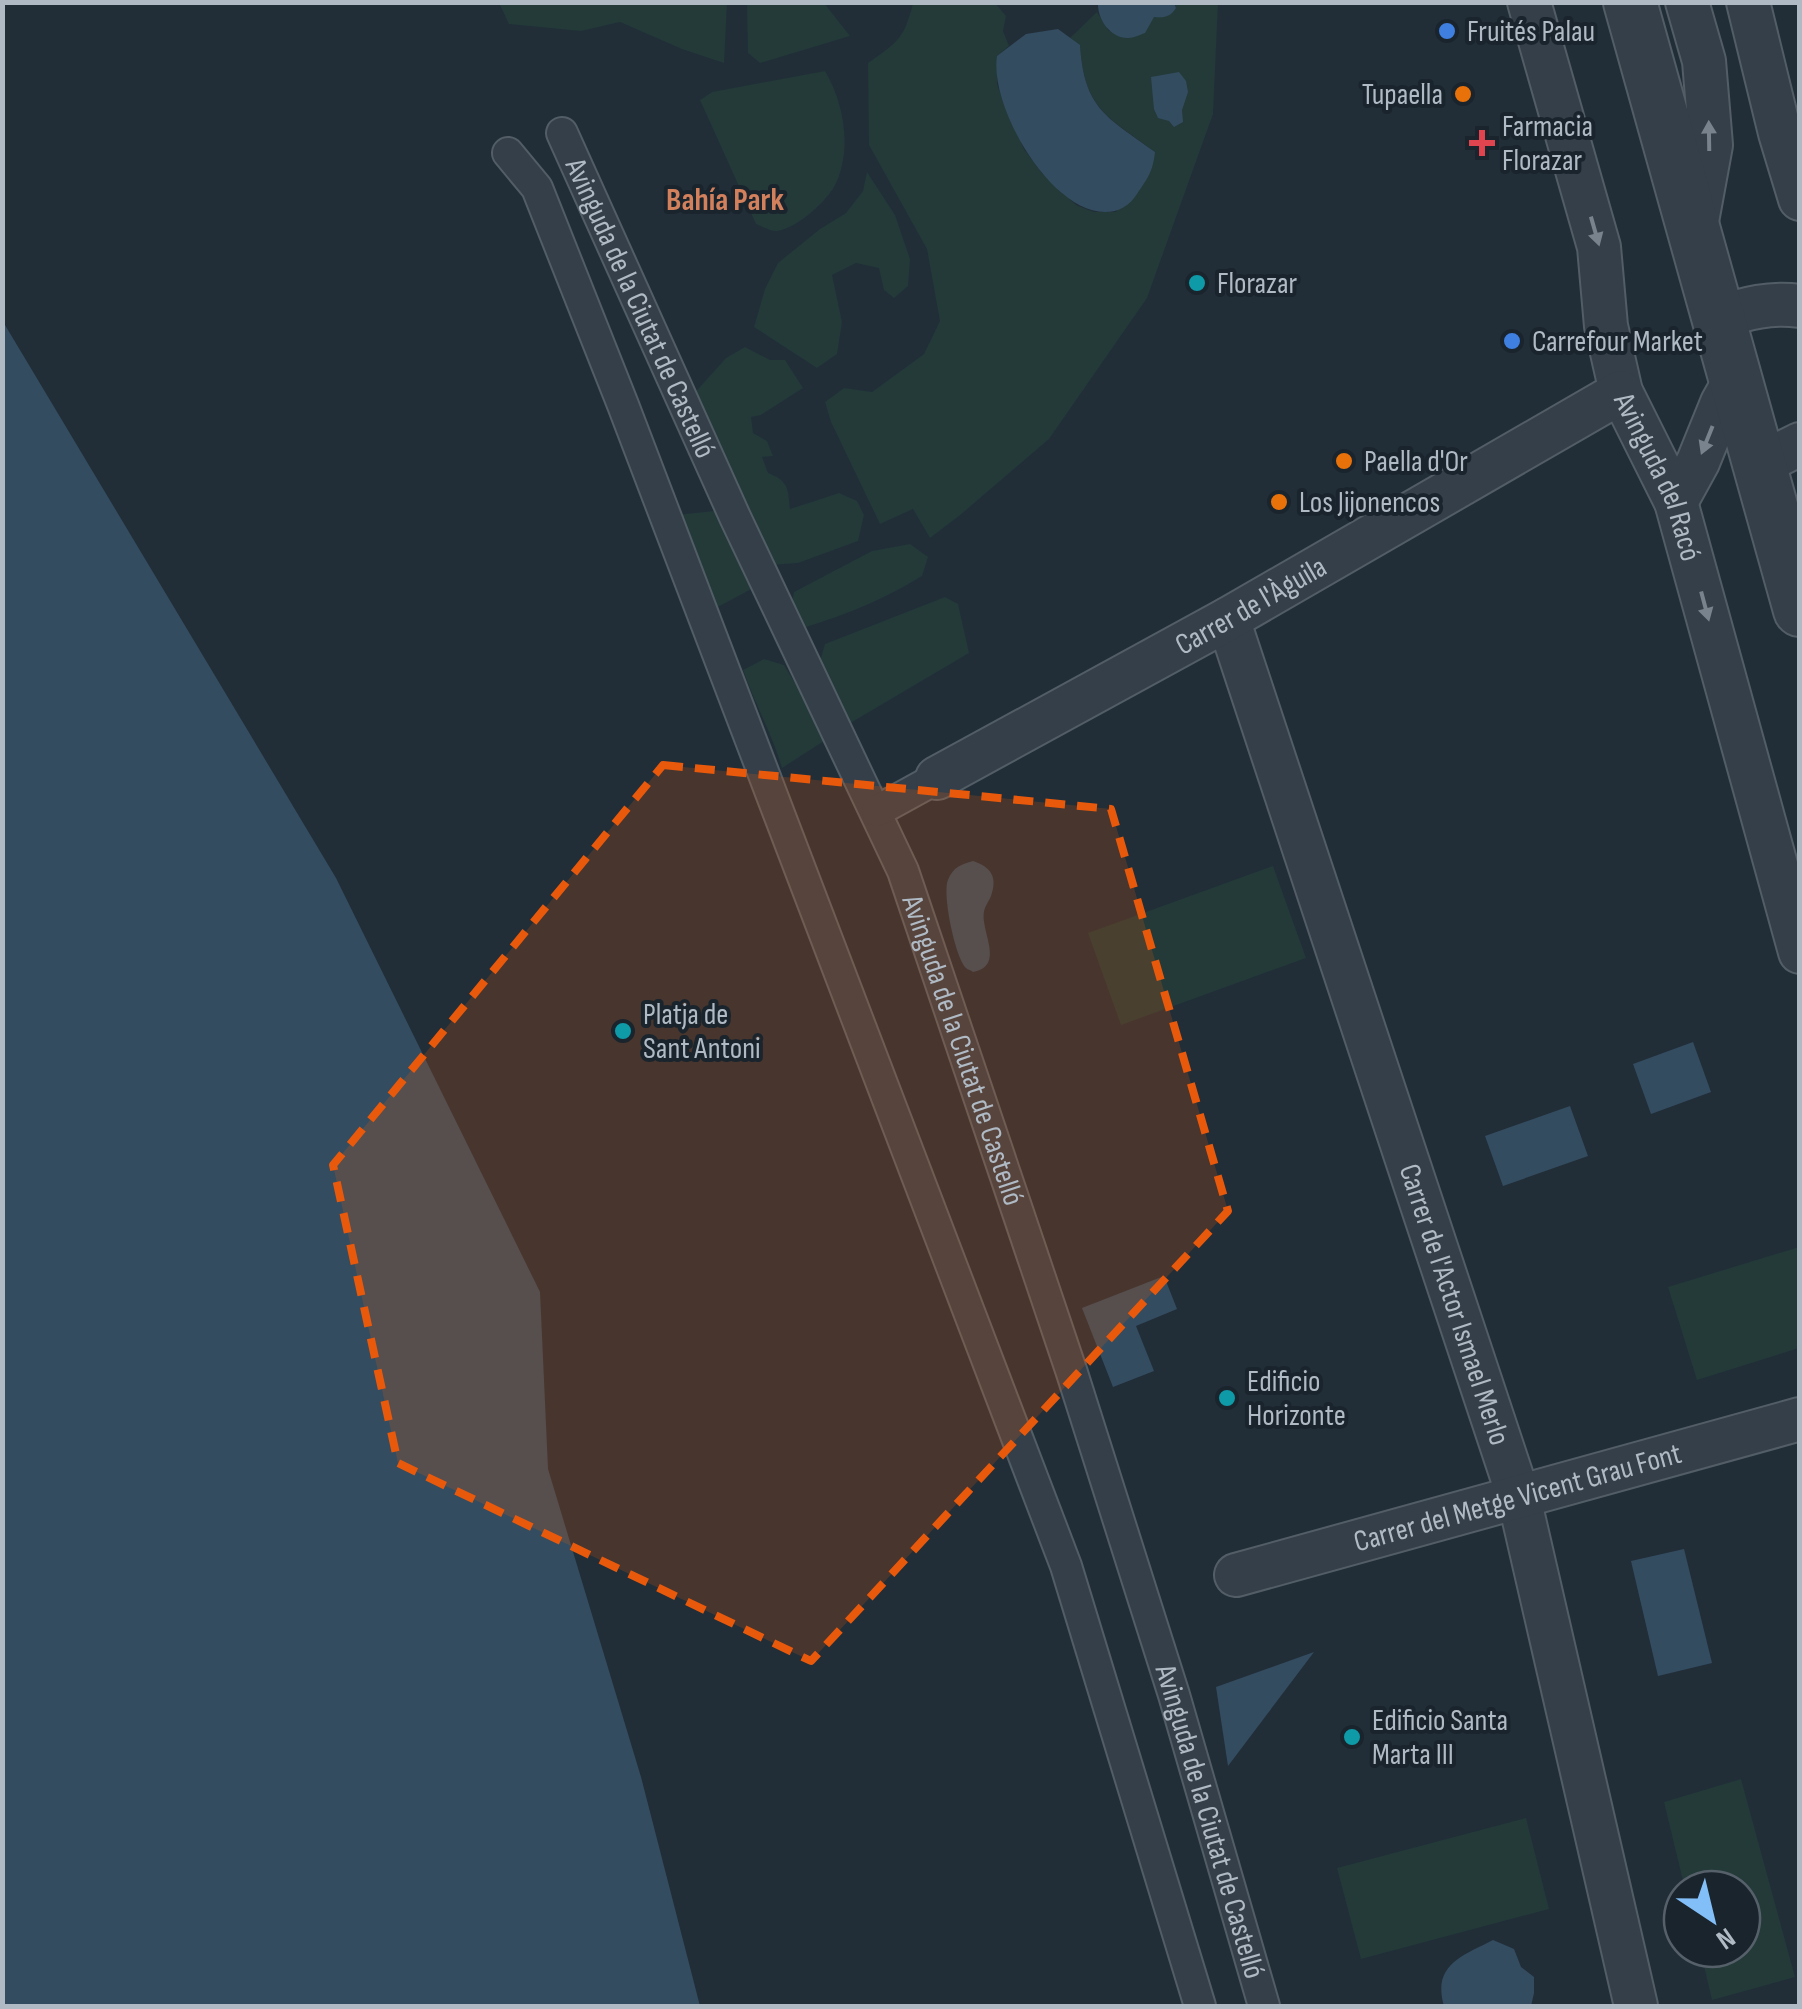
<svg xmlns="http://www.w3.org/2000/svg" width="1802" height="2009" viewBox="0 0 1802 2009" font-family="'Sofia Sans Condensed',sans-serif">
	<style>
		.green { fill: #233a39 }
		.water { fill: #344c60 }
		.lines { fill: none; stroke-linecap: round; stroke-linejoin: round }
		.pedestrian-casing { stroke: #525d66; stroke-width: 34 }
		.minor-casing { stroke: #525d66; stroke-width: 46 }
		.tertiary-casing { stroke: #525d66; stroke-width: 56 }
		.pedestrian { stroke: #343f49; stroke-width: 30 }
		.minor { stroke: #343f49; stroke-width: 42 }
		.tertiary { stroke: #343f49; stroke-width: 52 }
		.oneway { fill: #78838d }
		.marked { fill: #e8590c; fill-opacity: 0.2; stroke: #e8590c; stroke-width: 8; stroke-dasharray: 20 12; stroke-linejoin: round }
		.shop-dot { fill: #3f7fe0; stroke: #1a242d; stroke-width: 4 }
		.food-dot { fill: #e8710a; stroke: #1a242d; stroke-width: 4 }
		.health-dot { fill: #e0444e; stroke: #1a242d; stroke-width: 4 }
		.culture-dot { fill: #0f9aa8; stroke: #1a242d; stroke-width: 4 }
		.labels { text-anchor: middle; stroke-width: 8; stroke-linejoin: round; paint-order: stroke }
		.poi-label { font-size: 30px; fill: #afbac5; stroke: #1a242d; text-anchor: start }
		.street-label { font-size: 30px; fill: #afbac5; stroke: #1a242d }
		.neighbourhood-label { font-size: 32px; font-weight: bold; fill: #d3805c; stroke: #1a242d }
	</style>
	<rect width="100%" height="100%" fill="#212e38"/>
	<g class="green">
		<path d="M499 3H727L724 63 682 49 620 22 581 31 509 24Z"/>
		<path d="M747 3H824L850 36 760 63 748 53Z"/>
		<path d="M913 3H995L1006 16 1003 31 1009 46 997 56V84L1005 107 1024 149 1042 173 1076 205 1094 212H1116L1155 152C1108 117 1084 109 1080 46L1070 38 1097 12 1109 31 1176 8 1174 3H1218L1213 114 1147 298 1049 439 959 516 930 538 913 509 880 524 831 422 825 402 844 388 872 392 924 354 940 321 927 249 869 145 868 63C898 42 904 39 913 3Z"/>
		<path d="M825 71C839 94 847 126 844 153 843 162 840 176 836 183 828 201 796 229 777 231 770 231 763 227 756 224L700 100 712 92Z"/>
		<path d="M867 172 895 215 910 259 908 286 894 298 884 290 879 268 856 263 832 275 842 322 837 354 817 368 754 327 765 289 778 263 820 229 846 213 863 191Z"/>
		<path d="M745 347 770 360H785L803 388 761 415 751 417 753 433 767 441 773 456 762 457 768 473C789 481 788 489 790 509L839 493 857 501 864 515 858 541 798 563 771 565 690 398 726 358Z"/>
		<path d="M714 511 729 526 757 586 714 609 681 515H676Z"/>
		<path d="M910 544 928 557 922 576C885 599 848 614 806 627L790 615 794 592 872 551Z"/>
		<path d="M945 597 958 604 969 653 847 725 819 665 825 644Z"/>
		<path d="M764 659 784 665 801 693 824 741 782 768C772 734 755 704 743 670Z"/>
		<path d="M1273 866 1306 958 1121 1025 1088 933Z"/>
		<path d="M1799 1247V1348L1697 1380 1668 1287Z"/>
		<path d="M1741 1779 1795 1977 1712 2000 1700 1949H1742V1889H1685L1664 1802Z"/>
		<path d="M1526 1818 1549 1909 1361 1959 1337 1868Z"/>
	</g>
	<g class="water">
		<path d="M1098 2 1174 3 1176 8C1170 17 1165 18 1154 17L1145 33C1139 35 1134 38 1128 38 1110 38 1097 19 1098 2Z"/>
		<path d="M1058 29 1080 45C1084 109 1107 117 1155 152 1153 171 1148 178 1137 194 1129 206 1119 212 1105 212 1050 212 989 106 997 56L1026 34Z"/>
		<path d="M1179 72 1186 81 1188 92 1182 110 1183 122 1174 127 1169 121 1158 118 1154 109 1151 77Z"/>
		<path d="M2 320 336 878 540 1292 548 1469 641 1777 700 2006H3Z"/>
		<path d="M973 861C991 867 998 877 991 896 989 901 985 906 984 911 980 931 1006 966 973 972 971 970 968 970 966 968 955 957 942 893 948 880 953 867 962 864 973 861Z"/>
		<path d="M1693 1042 1711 1092 1651 1114 1633 1064Z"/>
		<path d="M1570 1106 1588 1156 1503 1186 1485 1136Z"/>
		<path d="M1164 1276 1177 1309 1136 1326 1154 1371 1113 1387 1082 1308Z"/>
		<path d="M1684 1549 1712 1663 1658 1676 1631 1561Z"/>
		<path d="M1314 1652 1228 1766 1216 1687Z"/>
		<path d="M1493 1940 1514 1949 1521 1967 1534 1977V1993L1531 2006H1444C1432 1965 1462 1956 1493 1940Z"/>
	</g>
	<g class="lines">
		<g class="pedestrian-casing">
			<g id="pedestrian">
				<path id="s1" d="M562 133 735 517 903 871 1072 1373 1174 1695 1264 2006"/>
				<path d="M508 153 537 188 623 405 1066 1566 1200 2006"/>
				<path d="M877 811 937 778"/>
			</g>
		</g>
		<g class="minor-casing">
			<g id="minor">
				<path id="s2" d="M1529 2 1599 247 1606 326 1621 392 1676 502 1800 952"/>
				<path d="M1687 2 1704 61 1711 145 1695 232"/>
				<path d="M1748 2 1780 133 1800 199"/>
				<path d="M1719 318C1746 308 1771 302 1800 306"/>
				<path d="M1760 464 1800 444"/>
				<path d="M1676 502 1698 462 1722 403 1736 378"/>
				<path id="s3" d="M1228 619 1519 1498 1636 2006"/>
				<path id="s4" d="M937 778 1228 619 1621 392"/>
				<path id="s5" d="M1236 1575 1800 1419"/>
			</g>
		</g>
		<g class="tertiary-casing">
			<path id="tertiary" d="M1630 2 1800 610"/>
		</g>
		<use href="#pedestrian" class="pedestrian"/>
		<use href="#minor" class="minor"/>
		<use href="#tertiary" class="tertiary"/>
	</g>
	<defs><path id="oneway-solid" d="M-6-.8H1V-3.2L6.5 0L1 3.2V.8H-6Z" transform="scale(2.5)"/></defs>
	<g class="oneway">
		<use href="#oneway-solid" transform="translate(1709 136) rotate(-91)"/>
		<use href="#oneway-solid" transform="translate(1595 231) rotate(74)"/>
		<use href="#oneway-solid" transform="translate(1707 440) rotate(112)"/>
		<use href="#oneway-solid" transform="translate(1705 606) rotate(75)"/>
	</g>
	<path class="marked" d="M663 765 1111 809 1228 1211 811 1661 398 1463 333 1165Z"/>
	<g class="shop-dot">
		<circle cx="1447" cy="31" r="10"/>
		<circle cx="1512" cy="341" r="10"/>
	</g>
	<g class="food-dot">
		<circle cx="1463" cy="94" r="10"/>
		<circle cx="1344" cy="461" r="10"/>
		<circle cx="1279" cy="502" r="10"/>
	</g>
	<path class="health-dot" d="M1477 128h10v10h10v10h-10v10h-10v-10h-10v-10h10z"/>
	<g class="culture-dot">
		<circle cx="1197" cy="283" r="10"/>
		<circle cx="623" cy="1031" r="10"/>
		<circle cx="1227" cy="1398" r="10"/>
		<circle cx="1352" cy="1737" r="10"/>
	</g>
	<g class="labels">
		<g class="poi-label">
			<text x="1467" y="41">Fruités Palau</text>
			<text x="1443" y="104" text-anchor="end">Tupaella</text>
			<text x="1502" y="136">Farmacia<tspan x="1502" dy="34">Florazar</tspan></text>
			<text x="1217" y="293">Florazar</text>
			<text x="1532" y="351">Carrefour Market</text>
			<text x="1364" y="471">Paella d'Or</text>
			<text x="1299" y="512">Los Jijonencos</text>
			<text x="643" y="1024">Platja de<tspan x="643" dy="34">Sant Antoni</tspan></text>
			<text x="1247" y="1391">Edificio<tspan x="1247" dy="34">Horizonte</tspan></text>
			<text x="1372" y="1730">Edificio Santa<tspan x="1372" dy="34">Marta III</tspan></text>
		</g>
		<g class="street-label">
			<text dy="10" stroke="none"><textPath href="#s1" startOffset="192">Avinguda de la Ciutat de Castelló</textPath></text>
			<text dy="10" stroke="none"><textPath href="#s2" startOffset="495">Avinguda del Racó</textPath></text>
			<text dy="10" stroke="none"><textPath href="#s4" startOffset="358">Carrer de l'Àguila</textPath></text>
			<text dy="10" stroke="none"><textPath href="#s1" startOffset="1002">Avinguda de la Ciutat de Castelló</textPath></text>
			<text dy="10" stroke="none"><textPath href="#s3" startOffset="722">Carrer de l'Actor Ismael Merlo</textPath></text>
			<text dy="10" stroke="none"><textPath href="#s5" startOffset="292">Carrer del Metge Vicent Grau Font</textPath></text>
			<text dy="10" stroke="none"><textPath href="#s1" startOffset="1812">Avinguda de la Ciutat de Castelló</textPath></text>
		</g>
		<g class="neighbourhood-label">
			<text x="725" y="210">Bahía Park</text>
		</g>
	</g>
	<rect width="1802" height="2009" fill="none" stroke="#afbac5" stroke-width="10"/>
	<g transform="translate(1712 1919) rotate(145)"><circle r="48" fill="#1a242d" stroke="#56606a" stroke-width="2.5"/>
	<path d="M0-8L18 38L0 25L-18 38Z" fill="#82bef8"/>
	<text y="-15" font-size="28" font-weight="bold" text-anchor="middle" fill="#afbac5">N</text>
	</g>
</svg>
